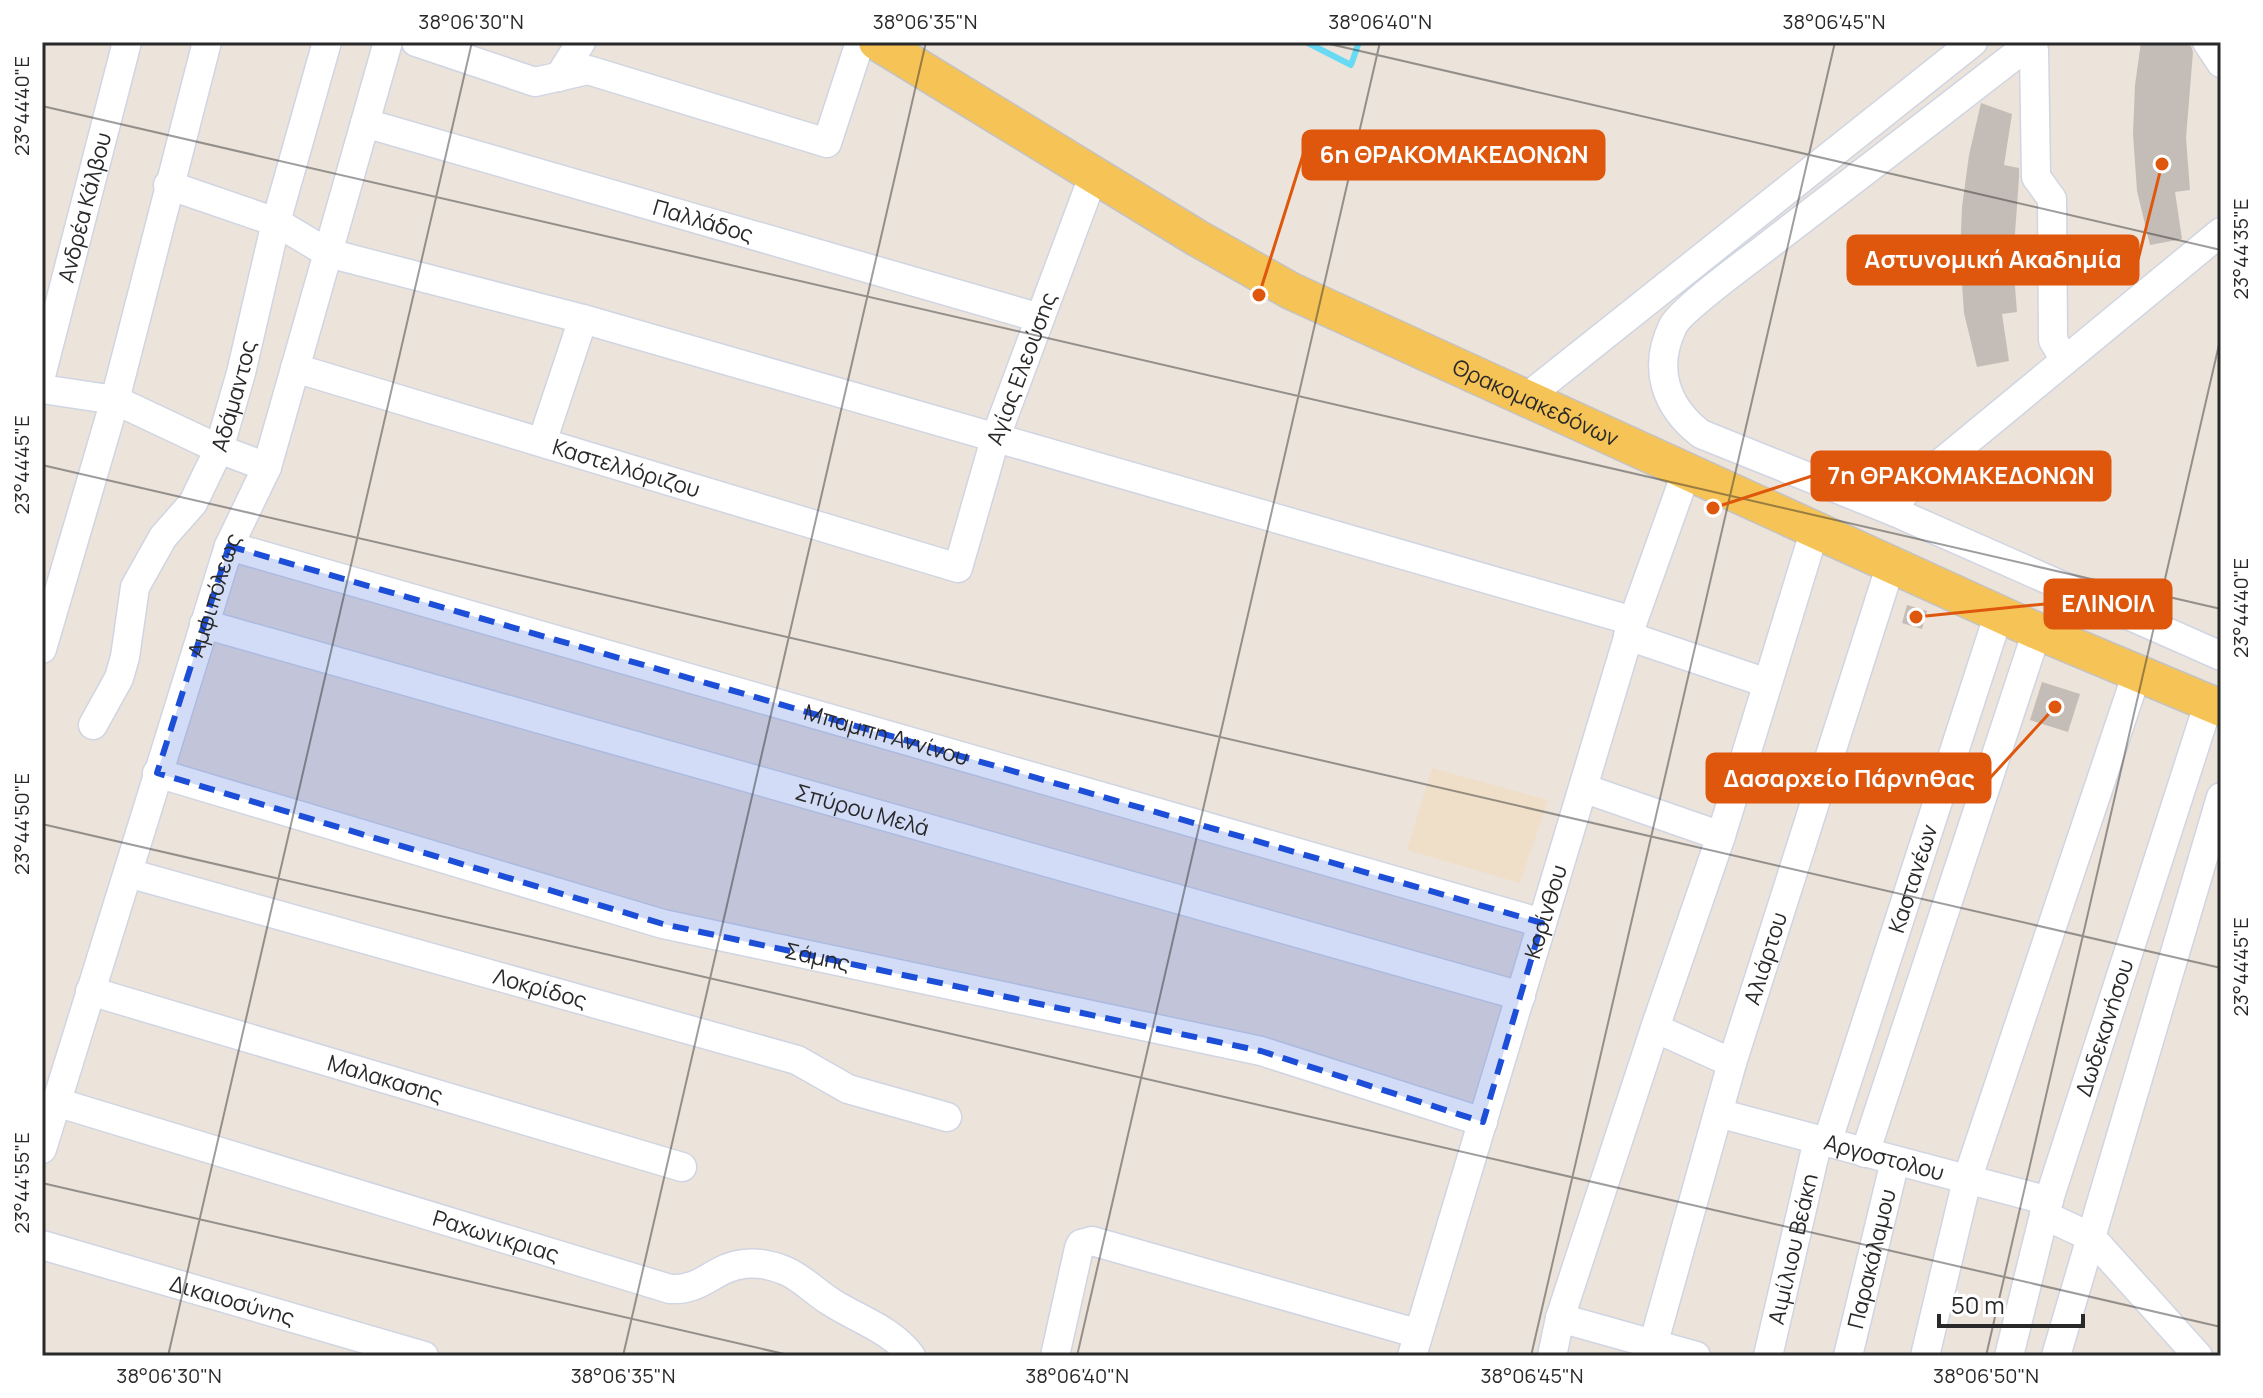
<svg xmlns="http://www.w3.org/2000/svg" width="2263" height="1398" viewBox="0 0 2263 1398" font-family="Manrope,sans-serif">
	<style>
		.education { fill: #efdfc9 }
		.lines { fill: none; stroke-linecap: round; stroke-linejoin: round }
		.stream { stroke: #69daf3; stroke-width: 6 }
		.building { fill: #c4bdb7 }
		.minor-casing { stroke: #d0d5e3; stroke-width: 31 }
		.major-casing { stroke: #c3c3c3; stroke-width: 39 }
		.minor { stroke: #fff; stroke-width: 28 }
		.major { stroke: #f6c356; stroke-width: 36 }
		.marked { fill: #1d4ed8; fill-opacity: 0.2; stroke: #1d4ed8; stroke-width: 6; stroke-dasharray: 16 10; stroke-linejoin: round }
		.ticks { fill: none; stroke: #292929; stroke-width: 2; stroke-opacity: 0.45 }
		.labels { text-anchor: middle; stroke-width: 8; stroke-linejoin: round; paint-order: stroke }
		.street-label { font-size: 22px; fill: #292929; stroke: #fff }
		.leader { fill: none; stroke: #de570d; stroke-width: 3 }
		.callout-dot { fill: #de570d; stroke: #fff; stroke-width: 3 }
		.callout { fill: #de570d; stroke: #de570d; stroke-width: 3 }
		.callout-label { font-size: 24px; text-anchor: middle; font-weight: bold; fill: #fff }
		.neatline { fill: none; stroke: #292929; stroke-width: 3 }
		.ticks-label { font-size: 20px; text-anchor: middle; fill: #292929 }
	</style>
	<rect width="100%" height="100%" fill="#ece3da"/>
	<path class="education" d="M1432 768 1548 800 1520 883 1407 850Z"/>
	<g class="lines">
		<path class="stream" d="M1306 42 1351 65 1359 42"/>
	</g>
	<g class="building">
		<path d="M2141 42H2177L2191 46 2193 52 2186 138 2190 190 2175 192 2182 239 2150 245 2137 191 2133 134 2135 85Z"/>
		<path d="M1981 103 2012 114 2004 165 2019 168V178L2013 261 2017 312 2002 314 2009 361 1977 367 1964 313 1960 256 1962 207 1969 155Z"/>
		<path d="M1907 605 1927 611 1922 629 1902 623Z"/>
		<path d="M2042 682 2080 694 2068 732 2030 720Z"/>
	</g>
	<g class="lines">
		<g class="minor-casing">
			<g id="minor">
				<path d="M416 42 535 82 588 70 827 143 860 42"/>
				<path d="M2032 42C1942 112 1851 182 1761 251 1744 264 1680 311 1673 326 1652 369 1666 407 1701 434L1895 512 2221 656"/>
				<path d="M2207 42 2221 63"/>
				<path d="M2030 43 2034 50 2036 177 2052 199 2053 340 2064 359"/>
				<path d="M559 77 581 42"/>
				<path id="s1" d="M365 123 1040 318"/>
				<path d="M168 185 276 222 328 253 583 319 1633 621"/>
				<path id="s2" d="M295 368 958 568 995 439 1094 174"/>
				<path id="s3" d="M42 372 127 42"/>
				<path d="M42 389 115 400 219 449 267 467"/>
				<path d="M1527 397 1973 42"/>
				<path d="M542 442 583 319"/>
				<path d="M1895 512 1903 494 2221 232"/>
				<path id="s4" d="M229 546 1542 923"/>
				<path id="s5" d="M204 624 1521 996"/>
				<path d="M1628 636 1767 683"/>
				<path d="M42 649 115 400 207 42"/>
				<path id="s6" d="M93 725 119 678 125 657 135 587 163 537 193 503 219 449 241 373 276 222 327 42"/>
				<path id="s7" d="M157 773 663 924 1261 1051 1483 1122"/>
				<path d="M1583 788 1721 836"/>
				<path id="s8" d="M128 873 797 1060 848 1089 947 1117"/>
				<path id="s9" d="M90 991 682 1167"/>
				<path d="M1655 1028 1732 1063"/>
				<path id="s10" d="M56 1102 670 1289C703 1291 714 1267 744 1264 758 1262 772 1265 786 1271 802 1278 815 1292 831 1302 859 1320 891 1329 911 1356"/>
				<path id="s11" d="M1718 1113 2049 1201"/>
				<path id="s12" d="M1827 1143 1999 613"/>
				<path id="s13" d="M42 1149 229 546 267 467 388 42"/>
				<path d="M1865 1153 2037 631"/>
				<path d="M2044 1215 2091 1237 2198 1356"/>
				<path id="s14" d="M42 1245 424 1356"/>
				<path d="M1560 1318 1696 1356"/>
				<path d="M1055 1356 1079 1248 1081 1244 1092 1241 1416 1333"/>
				<path id="s15" d="M1412 1356 1633 621 1687 470"/>
				<path d="M1552 1356 1560 1318 1655 1028 1721 836 1815 529"/>
				<path id="s16" d="M1650 1356 1732 1063 1891 564"/>
				<path id="s17" d="M1768 1356 1818 1140"/>
				<path id="s18" d="M1848 1356 1895 1161"/>
				<path d="M1925 1356 1967 1180 2137 673"/>
				<path id="s19" d="M2009 1356 2044 1215 2209 702"/>
				<path d="M2056 1356 2221 797"/>
			</g>
		</g>
		<g class="major-casing">
			<g id="major">
				<path id="s20" d="M877 42 1197 238 1291 291 2037 631 2221 708"/>
			</g>
		</g>
		<use href="#minor" class="minor"/>
		<use href="#major" class="major"/>
	</g>
	<path class="marked" d="M229 546 1542 923 1483 1122 1261 1051 663 924 157 773Z"/>
	<path class="ticks" d="M1321 42 2221 250M42 106 2221 609M42 465 2221 968M42 824 2221 1327M42 1183 793 1356M168 1356 472 42M623 1356 926 42M1077 1356 1380 42M1531 1356 1835 42M1986 1356 2221 336"/>
	<g class="labels">
		<g class="street-label">
			<text dy="8" stroke="none"><textPath href="#s3" startOffset="170">Ανδρέα Κάλβου</textPath></text>
			<text dy="8" stroke="none"><textPath href="#s1" startOffset="352">Παλλάδος</textPath></text>
			<text dy="8" stroke="none"><textPath href="#s2" startOffset="902">Αγίας Ελεούσης</textPath></text>
			<text dy="8" stroke="none"><textPath href="#s6" startOffset="364">Αδάμαντος</textPath></text>
			<text dy="8" stroke="none"><textPath href="#s20" startOffset="752">Θρακομακεδόνων</textPath></text>
			<text dy="8" stroke="none"><textPath href="#s2" startOffset="346">Καστελλόριζου</textPath></text>
			<text dy="8" stroke="none"><textPath href="#s13" startOffset="580">Αμφιπόλεως</textPath></text>
			<text dy="8" stroke="none"><textPath href="#s4" startOffset="684">Μπαμπη Αννίνου</textPath></text>
			<text dy="8" stroke="none"><textPath href="#s5" startOffset="684">Σπύρου Μελά</textPath></text>
			<text dy="8" stroke="none"><textPath href="#s12" startOffset="278">Καστανέων</textPath></text>
			<text dy="8" stroke="none"><textPath href="#s15" startOffset="464">Κορίνθου</textPath></text>
			<text dy="8" stroke="none"><textPath href="#s7" startOffset="686">Σάμης</textPath></text>
			<text dy="8" stroke="none"><textPath href="#s16" startOffset="414">Αλιάρτου</textPath></text>
			<text dy="8" stroke="none"><textPath href="#s8" startOffset="428">Λοκρίδος</textPath></text>
			<text dy="8" stroke="none"><textPath href="#s19" startOffset="342">Δωδεκανήσου</textPath></text>
			<text dy="8" stroke="none"><textPath href="#s9" startOffset="308">Μαλακασης</textPath></text>
			<text dy="8" stroke="none"><textPath href="#s11" startOffset="172">Αργοστολου</textPath></text>
			<text dy="8" stroke="none"><textPath href="#s10" startOffset="460">Ραχωνικριας</textPath></text>
			<text dy="8" stroke="none"><textPath href="#s17" startOffset="110">Αιμίλιου Βεάκη</textPath></text>
			<text dy="8" stroke="none"><textPath href="#s18" startOffset="100">Παρακάλαμου</textPath></text>
			<text dy="8" stroke="none"><textPath href="#s14" startOffset="198">Δικαιοσύνης</textPath></text>
		</g>
	</g>
	<path class="leader" d="M1259 295L1303 155M2162 164L2138 260M1713 508L1812 476M1916 617L2045 604M2055 707L1990 778"/>
	<g class="callout-dot">
		<circle cx="1259" cy="295" r="8"/>
		<circle cx="2162" cy="164" r="8"/>
		<circle cx="1713" cy="508" r="8"/>
		<circle cx="1916" cy="617" r="8"/>
		<circle cx="2055" cy="707" r="8"/>
	</g>
	<g class="callout">
		<rect x="1303" y="131" width="301" height="48" rx="8"/>
		<rect x="1848" y="236" width="290" height="48" rx="8"/>
		<rect x="1812" y="452" width="298" height="48" rx="8"/>
		<rect x="2045" y="580" width="126" height="48" rx="8"/>
		<rect x="1707" y="754" width="283" height="48" rx="8"/>
	</g>
	<g class="callout-label">
		<text x="1454" y="163">6η ΘΡΑΚΟΜΑΚΕΔΟΝΩΝ</text>
		<text x="1993" y="268">Αστυνομική Ακαδημία</text>
		<text x="1961" y="484">7η ΘΡΑΚΟΜΑΚΕΔΟΝΩΝ</text>
		<text x="2108" y="612">ΕΛΙΝΟΙΛ</text>
		<text x="1849" y="787">Δασαρχείο Πάρνηθας</text>
	</g>
	<rect width="2263" height="1398" fill="none" stroke="#ffffff" stroke-width="88"/>
	<path d="M1939 1314v12h144v-12" fill="none" stroke="#292929" stroke-width="4"/>
	<text x="1951" y="1314" font-size="24" fill="#292929" stroke="#ffffff" stroke-width="6" paint-order="stroke">50 m</text>
	<rect x="44" y="44" width="2175" height="1310" class="neatline"/>
	<g class="ticks-label">
		<text x="471" y="29">38°06'30"N</text>
		<text x="925" y="29">38°06'35"N</text>
		<text x="1380" y="29">38°06'40"N</text>
		<text x="1834" y="29">38°06'45"N</text>
		<text transform="translate(22 106) rotate(-90)" y="7">23°44'40"E</text>
		<text transform="translate(2241 249) rotate(-90)" y="7">23°44'35"E</text>
		<text transform="translate(22 465) rotate(-90)" y="7">23°44'45"E</text>
		<text transform="translate(2241 608) rotate(-90)" y="7">23°44'40"E</text>
		<text transform="translate(22 824) rotate(-90)" y="7">23°44'50"E</text>
		<text transform="translate(2241 967) rotate(-90)" y="7">23°44'45"E</text>
		<text transform="translate(22 1183) rotate(-90)" y="7">23°44'55"E</text>
		<text x="169" y="1383">38°06'30"N</text>
		<text x="623" y="1383">38°06'35"N</text>
		<text x="1077" y="1383">38°06'40"N</text>
		<text x="1532" y="1383">38°06'45"N</text>
		<text x="1986" y="1383">38°06'50"N</text>
	</g>
</svg>
